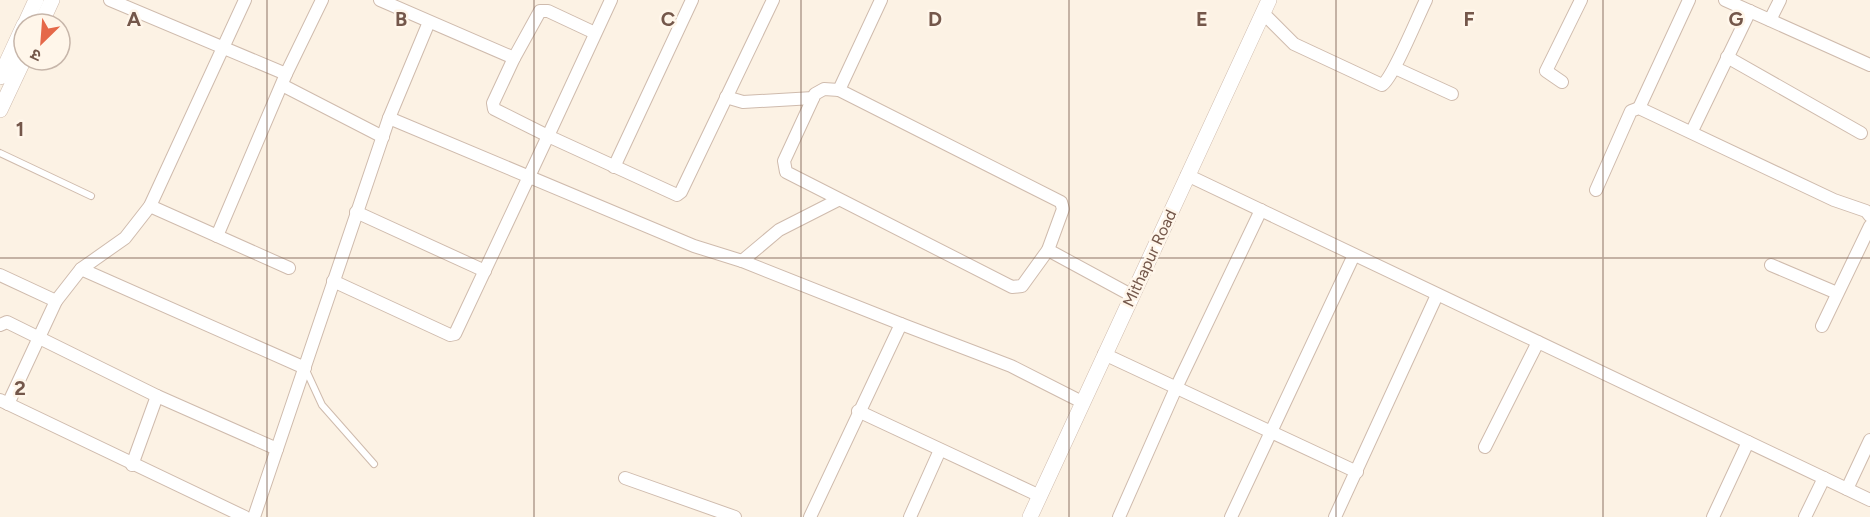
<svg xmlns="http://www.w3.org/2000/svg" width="1870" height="517" viewBox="0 0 1870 517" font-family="Figtree,'Noto Sans Devanagari',sans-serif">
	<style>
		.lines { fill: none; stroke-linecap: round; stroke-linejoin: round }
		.service-casing { stroke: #cfbbad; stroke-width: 8 }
		.minor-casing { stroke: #cfbbad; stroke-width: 14 }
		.tertiary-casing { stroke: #cfbbad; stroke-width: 16 }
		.service { stroke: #fff; stroke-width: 6 }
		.minor { stroke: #fff; stroke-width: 12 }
		.tertiary { stroke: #fff; stroke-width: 15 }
		.grid { fill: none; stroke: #74574a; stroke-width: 1.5; stroke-opacity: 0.55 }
		.labels { text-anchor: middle; stroke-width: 5; stroke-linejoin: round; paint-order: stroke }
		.street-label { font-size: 16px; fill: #74574a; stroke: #fff6ea }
		.grid-label { font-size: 20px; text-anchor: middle; font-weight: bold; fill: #74574a; stroke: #fff6ea; stroke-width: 5; stroke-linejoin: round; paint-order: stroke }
	</style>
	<rect width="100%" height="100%" fill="#fcf2e4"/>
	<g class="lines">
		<g class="service-casing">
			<g id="service">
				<path d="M0 153 91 196"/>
				<path d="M305 368 322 405 374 464"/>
			</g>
		</g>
		<g class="minor-casing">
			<g id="minor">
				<path d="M110 0 286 74"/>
				<path d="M380 0 514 58"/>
				<path d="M611 0 548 136 677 195 681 192 773 0"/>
				<path d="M1725 0 1870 65"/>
				<path d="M1264 14 1294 44 1382 85C1393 78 1418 16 1426 0"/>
				<path d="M1770 20 1780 0"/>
				<path d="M1727 57 1861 133"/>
				<path d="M1395 68 1452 94"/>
				<path d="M1562 82 1546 71 1581 0"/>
				<path d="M282 85 383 137"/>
				<path d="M824 89 839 90 1061 202 1063 209 1048 250 1022 286 1012 287 786 172 784 161 815 94Z"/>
				<path d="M839 90 881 0"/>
				<path d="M726 97 743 102 813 98"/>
				<path d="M1639 108 1689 0"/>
				<path d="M389 118 694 246 742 261 779 230 838 200"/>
				<path d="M1692 131 1750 11"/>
				<path d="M614 167 692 0"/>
				<path d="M1187 175 1870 500"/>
				<path d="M1596 190 1631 111 1639 108 1834 200 1866 211 1870 216"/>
				<path d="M150 206 289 268"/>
				<path d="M356 212 485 271"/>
				<path d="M217 236 286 74 322 0"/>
				<path d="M1048 250 1131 295"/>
				<path d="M742 261 901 324 810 517"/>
				<path d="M1771 265 1837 293"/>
				<path d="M81 269 305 368"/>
				<path d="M0 275 56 301 8 404"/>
				<path d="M333 281 450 335 455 334 548 136 494 109 493 103 514 58 540 11H548L595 33"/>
				<path d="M56 301 81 269 125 238 150 206 245 0"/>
				<path d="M901 324 1011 366 1082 402"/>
				<path d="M0 325 7 322 157 396 277 449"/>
				<path d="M1822 326 1870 226"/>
				<path d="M1104 354 1357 472"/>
				<path d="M0 400 245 517"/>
				<path d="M858 411 1040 496"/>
				<path d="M1485 447 1538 342"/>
				<path d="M132 465 157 396"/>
				<path d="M625 478 735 517"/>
				<path d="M1847 489 1870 440"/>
				<path d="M254 517 389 118 429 22"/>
				<path d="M910 517 940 450"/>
				<path d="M1119 517 1176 388 1261 210"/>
				<path d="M1231 517 1354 255"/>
				<path d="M1335 517 1437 295"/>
				<path d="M1713 517 1748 442"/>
				<path d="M1805 517 1824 478"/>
			</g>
		</g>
		<g class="tertiary-casing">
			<g id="tertiary">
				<path d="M25 24 36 0"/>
				<path d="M41 24 52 0"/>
				<path d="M0 77 24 25"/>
				<path d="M0 110 24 59"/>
				<path d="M1030 517 1269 0"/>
			</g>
		</g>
		<use href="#service" class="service"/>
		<use href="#minor" class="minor"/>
		<use href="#tertiary" class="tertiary"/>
	</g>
	<path class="grid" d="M267 0V517M534 0V517M801 0V517M1069 0V517M1336 0V517M1603 0V517M0 258H1870"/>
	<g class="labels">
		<g class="street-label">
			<text transform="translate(1149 258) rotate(-65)" y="6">Mithapur Road</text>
		</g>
	</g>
	<g class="grid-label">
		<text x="134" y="26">A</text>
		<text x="401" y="26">B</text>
		<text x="668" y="26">C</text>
		<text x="935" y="26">D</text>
		<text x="1202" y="26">E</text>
		<text x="1469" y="26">F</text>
		<text x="1736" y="26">G</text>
		<text x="20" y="136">1</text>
		<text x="20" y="395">2</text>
	</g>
	<g transform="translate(42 42) rotate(205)"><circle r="28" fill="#fff6ea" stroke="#c7b6aa" stroke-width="1.5"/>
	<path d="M0-4.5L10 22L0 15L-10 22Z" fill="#e56849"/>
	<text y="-9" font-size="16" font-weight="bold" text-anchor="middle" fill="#74574a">उ</text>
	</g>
</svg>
